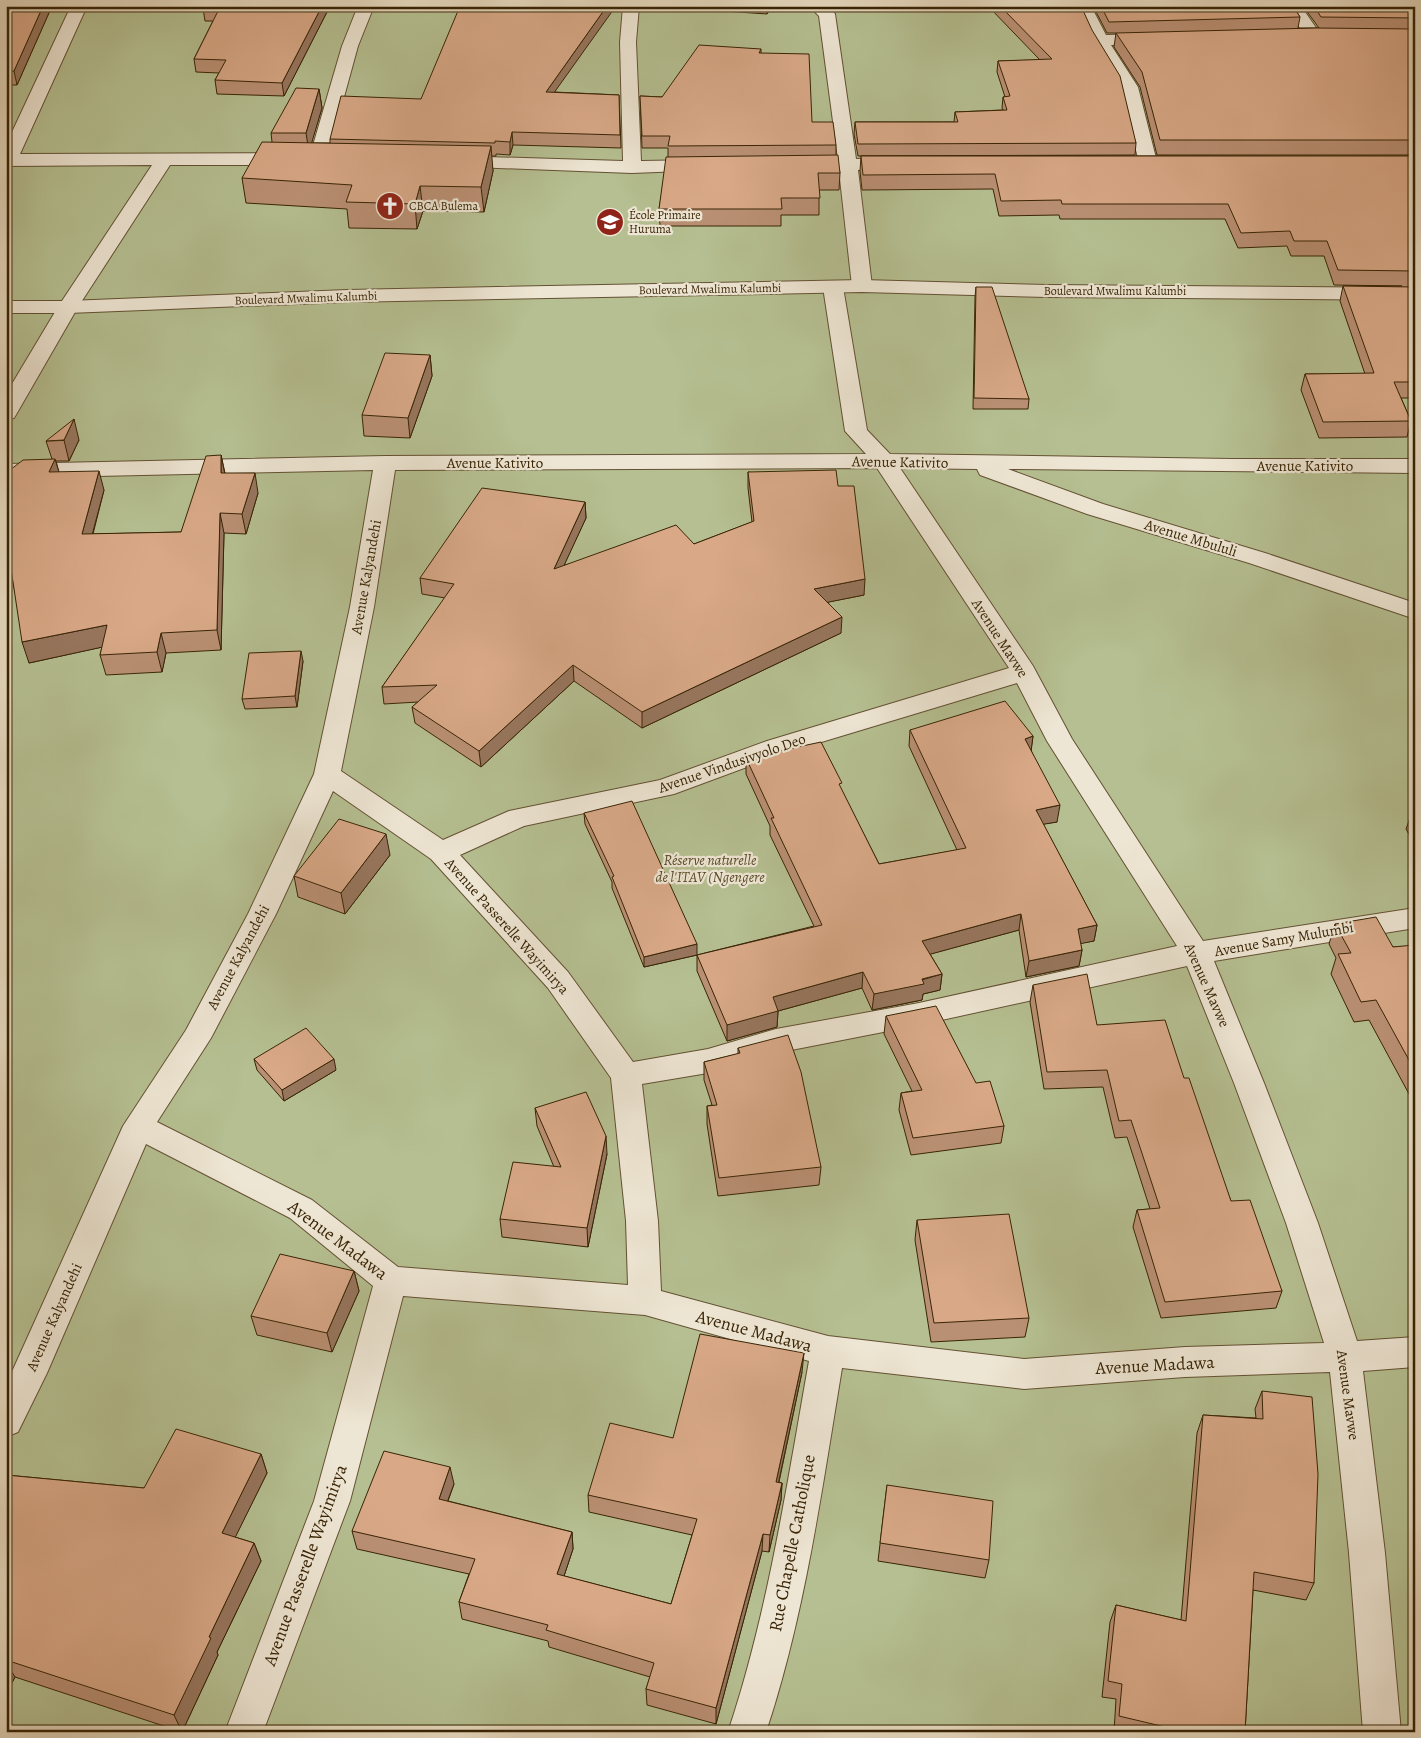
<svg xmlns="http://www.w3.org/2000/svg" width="1421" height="1738" viewBox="0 0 1421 1738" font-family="Alegreya,serif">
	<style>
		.green { fill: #b5bf91; stroke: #76724b }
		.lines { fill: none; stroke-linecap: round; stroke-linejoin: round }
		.minor-casing { stroke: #635133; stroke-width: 2 }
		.tertiary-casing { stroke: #635133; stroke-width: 2 }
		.minor { fill: #eee6d4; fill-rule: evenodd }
		.tertiary { fill: #eee6d4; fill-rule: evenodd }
		.wall { fill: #ba9074; stroke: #382405 }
		.shaded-wall { fill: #97765e; stroke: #382405 }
		.building { fill: #d8a887; stroke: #382405 }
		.labels { text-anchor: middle; stroke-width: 4.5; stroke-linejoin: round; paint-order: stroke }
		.far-poi-label { font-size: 12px; fill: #382405; stroke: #eee6d4; text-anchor: start }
		.far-street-label { font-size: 12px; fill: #382405; stroke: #eee6d4 }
		.street-label { font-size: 15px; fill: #382405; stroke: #eee6d4 }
		.park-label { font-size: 15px; font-style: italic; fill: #574b28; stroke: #eee6d4 }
		.near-street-label { font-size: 18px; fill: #382405; stroke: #eee6d4 }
	</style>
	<rect width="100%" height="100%" fill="#e5d8bd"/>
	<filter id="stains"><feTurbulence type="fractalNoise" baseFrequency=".004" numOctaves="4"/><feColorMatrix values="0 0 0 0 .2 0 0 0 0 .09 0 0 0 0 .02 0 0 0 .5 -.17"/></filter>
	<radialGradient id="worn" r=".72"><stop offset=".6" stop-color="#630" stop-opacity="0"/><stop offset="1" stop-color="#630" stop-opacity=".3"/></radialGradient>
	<rect class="green" x="6" y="6" width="1409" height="1726"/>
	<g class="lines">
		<g class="minor-casing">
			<g id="minor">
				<path d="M71 6H87L20 154 291 153 298 155 300 159 298 163 291 165H170L78 307 17 413 14 418 6 419V394L58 307 152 165 6 166V145Z"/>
				<path d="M358 6H374L358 46 327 159 325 163 318 165 311 163 309 159 342 46Z"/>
				<path d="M623 6H639L636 42 641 161 701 160 708 162 710 166 708 170 632 173 447 166 445 162 447 158 454 156 623 161 620 42Z"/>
				<path d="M809 6H828L835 14 856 159 898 158 905 160 907 164 905 168 858 170 872 286 869 290 862 292 855 290 852 286 839 170 794 169 792 165 794 161 838 159 819 16Z"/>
				<path d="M1075 6H1091L1106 35 1153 34 1159 35 1161 39 1159 43 1153 44 1111 45 1138 87 1157 162 1155 166 1148 168 1141 166 1139 162 1120 87 1092 40Z"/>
				<path d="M1285 6H1301L1321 35 1319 39H1307Z"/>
				<path d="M1404 6H1415V15L1409 13Z"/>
				<path d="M833 281 840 283 843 287 867 430 890 454 1232 459H1415V473L1008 469 1103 504 1265 553 1415 603V619L1249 563 1087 514 980 475 977 469 900 468 1033 666 1072 739 1203 941 1415 908V928L1214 961 1264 1083 1318 1223 1357 1341 1415 1337V1367L1363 1371 1385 1553 1401 1732H1363L1349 1553 1330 1372 1185 1377 1024 1389 842 1368C822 1489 805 1615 766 1732H728C768 1613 787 1484 809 1361L645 1315 403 1296 350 1501 263 1732H225L314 1501 373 1286 290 1218 146 1144 47 1373 18 1432 6 1437V1385L123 1126 186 1030 248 914 314 774 350 607 373 470 6 478V464L385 456 866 454 845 431 823 287 826 283ZM877 468 1009 668 767 741 660 780 509 811 443 840 341 771 374 607 395 470ZM1017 683 1047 741 1177 946 919 1003 776 1029 708 1049 633 1062 568 972 460 855 524 826 674 794 785 753ZM333 791 431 859 548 988 611 1078 626 1221 628 1285 398 1267 312 1200 157 1122 211 1038 276 914ZM1187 966 1234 1083 1286 1223 1324 1343 1185 1347 1024 1359 828 1336 661 1291 658 1221 642 1084 708 1073 776 1053 919 1025Z"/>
			</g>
		</g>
		<g class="tertiary-casing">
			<path id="tertiary" d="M862 280 1047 285 1415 288V300L1047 297 862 292 347 302 68 313H6V301H68L347 290Z"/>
		</g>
		<use href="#minor" class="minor"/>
		<use href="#tertiary" class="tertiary"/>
	</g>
	<g class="wall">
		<path d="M6 6H52L17 85H6Z"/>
		<path d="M204 6H342L341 8H329L284 96 217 94 215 80 219 73 196 72 194 59 213 21H205L203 8Z"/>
		<path d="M650 6H772L767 14Z"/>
		<path d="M988 6H1081L1136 143 1135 155 858 156 854 134 855 122H954L955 112 1003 110 1002 108 1003 97H1005L997 72 998 61 1040 60Z"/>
		<path d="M1093 6H1293L1300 17 1298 28H1319L1303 6H1408L1415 14V155H1157L1140 87 1114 47 1116 33H1107Z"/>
		<path d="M761 49V53L812 122 836 145V155L840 173 839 190H819V215H781V226H660L659 209 668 157V148H642L640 96 662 97Z"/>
		<path d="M319 89 322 108 311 143H330V139L421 99 555 92 619 95 621 148 513 145 510 155 496 154V156H491L493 171 484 212 423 211 417 229 349 228 347 209 246 203 242 178 272 142 271 133Z"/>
		<path d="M861 156H1415V398H1401L1411 421 1407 437 1319 438 1301 390 1305 374H1365L1340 301 1343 286H1402L1334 285 1324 256H1291L1287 246 1238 248 1225 219H1060L1059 215 999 216 993 189 862 190 860 171Z"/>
		<path d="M976 287 1029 399 1028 409H973L975 297Z"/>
		<path d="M430 355 432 376 410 438 364 436 362 415Z"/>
		<path d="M79 440 69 461H56L59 472 104 490 93 534 181 532 221 455 225 473 258 493 246 534 224 533 221 650 166 653 162 672 106 675 100 655 102 647 29 663 13 582H6V473L52 459 46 441Z"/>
		<path d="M748 472 838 486 864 595 828 602 841 633 642 728 574 681 481 767 415 723 412 707 418 702 384 704 382 687 445 598 422 594 420 578 585 502 586 518 564 565 694 544 752 522 748 488Z"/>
		<path d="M303 661 297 707 245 709 242 699Z"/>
		<path d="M910 730 1033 736 1031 750 1057 822 1043 824 1097 925 1094 941 1080 943 1082 950 1079 966 1026 977 1019 930 930 954 942 974 940 990 923 994 922 1000 872 1010 862 988 778 1011 777 1027 727 1041 697 971V955L814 926 770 835V826L746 774V758L841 789 879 864 957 850 909 746Z"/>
		<path d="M584 813 697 955 644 967 612 888V882L585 824Z"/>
		<path d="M1415 817V845L1406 829 1410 818Z"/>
		<path d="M390 855 345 914 298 897 294 876Z"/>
		<path d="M1335 924 1393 947H1415V1105L1369 1020 1354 1022 1331 974 1336 958 1329 944Z"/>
		<path d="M1033 985 1097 1025 1184 1078 1231 1201 1282 1291 1276 1308 1161 1318 1133 1227 1137 1210 1150 1209 1127 1137 1115 1138 1103 1087 1044 1089 1030 1002Z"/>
		<path d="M886 1016 976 1083 1004 1126 1001 1143 911 1155 899 1110 901 1093 912 1091 884 1034Z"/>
		<path d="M738 1048 821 1167 819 1185 718 1196 707 1124V1106L712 1105 704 1080V1062L738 1054Z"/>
		<path d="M254 1059 336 1070 284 1101 257 1070Z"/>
		<path d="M535 1108 607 1154 588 1247 502 1237 500 1219 554 1167 537 1126Z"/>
		<path d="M1415 1124V1136L1412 1130Z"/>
		<path d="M917 1220 1029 1318 1025 1337 931 1342 915 1240Z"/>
		<path d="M354 1271 359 1291 332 1352 257 1335 251 1316Z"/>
		<path d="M802 1372 779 1482 782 1483 781 1500 769 1552 762 1551 716 1724 647 1705 646 1689 650 1677 549 1647 548 1641 462 1619 459 1602 469 1574 357 1549 352 1531 454 1484 448 1501 572 1532 573 1549 564 1576 671 1604 692 1535 589 1512 588 1495 673 1438Z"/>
		<path d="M1262 1391 1314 1583 1306 1600 1253 1590 1245 1732H1114L1116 1699 1102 1697 1110 1622 1116 1605 1181 1620 1197 1433 1203 1415 1256 1418 1255 1409Z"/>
		<path d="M261 1454 267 1473 235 1537 254 1543 261 1561 217 1652 218 1655 182 1732 15 1677 6 1694V1475L144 1488Z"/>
		<path d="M887 1485 989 1560 985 1578 878 1561Z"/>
	</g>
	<g class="shaded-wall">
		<path d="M43 6H52L17 85 14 71Z"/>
		<path d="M322 6H329V8L284 96 282 83Z"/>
		<path d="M607 6H616L546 104V92Z"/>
		<path d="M767 6H772L767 14Z"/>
		<path d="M319 89 322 108 309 152 306 133Z"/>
		<path d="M512 132 513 145 510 155V142Z"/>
		<path d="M491 146 493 171 484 212 481 187Z"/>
		<path d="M420 186 423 211 417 229 415 204Z"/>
		<path d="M430 355 432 376 410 438 408 418Z"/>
		<path d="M74 419 79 440 69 461 64 440Z"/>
		<path d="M221 455 225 475 221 473Z"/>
		<path d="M55 459 61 479 49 472Z"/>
		<path d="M99 471 104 490 87 554 82 534Z"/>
		<path d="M255 473 258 493 246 534 242 514Z"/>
		<path d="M585 502 586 518 555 585 554 569Z"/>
		<path d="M220 513 224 533 221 650 217 630Z"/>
		<path d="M865 579 864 595 814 605V589Z"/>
		<path d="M842 617 841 633 642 728V712Z"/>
		<path d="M107 625 112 645 29 663 22 642Z"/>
		<path d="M161 633 166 653 162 672 157 652Z"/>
		<path d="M301 651 303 661 297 707 295 696Z"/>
		<path d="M573 665 574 681 481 767 479 751Z"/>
		<path d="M1033 736 1031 752 1025 739Z"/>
		<path d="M1060 805 1057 822 1033 826 1036 810Z"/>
		<path d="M386 834 390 855 345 914 341 893Z"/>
		<path d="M1021 914 1019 930 920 957 922 941Z"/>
		<path d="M1097 925 1094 941 1074 945 1078 929Z"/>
		<path d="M697 944V955L644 967V957Z"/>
		<path d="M1082 950 1079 966 1026 977 1029 961Z"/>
		<path d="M863 972 862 988 778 1011 777 1027 727 1041V1025L773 997Z"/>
		<path d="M942 974 940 990 923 994 922 1000 872 1010 874 994Z"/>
		<path d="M334 1059 336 1070 284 1101 282 1090Z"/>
		<path d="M606 1136 607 1154 588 1247 587 1228Z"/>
		<path d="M354 1271 359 1291 332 1352 327 1333Z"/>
		<path d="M804 1353 802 1372 775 1499 776 1482Z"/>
		<path d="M261 1454 267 1473 228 1552 222 1533Z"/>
		<path d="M450 1467 454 1484 442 1516 439 1499Z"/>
		<path d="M782 1483 781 1500 769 1552 770 1535Z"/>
		<path d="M572 1532 573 1549 559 1591 557 1574Z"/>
		<path d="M763 1534 762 1551 716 1724V1708Z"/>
		<path d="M254 1543 261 1561 217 1652 218 1655 182 1732 174 1715 209 1637Z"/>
		<path d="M6 1662 15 1677 6 1694Z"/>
	</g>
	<g class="building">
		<path d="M6 6H43L14 71 6 72Z"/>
		<path d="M204 6H322L282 83 215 80 226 60 194 59 220 7 203 8Z"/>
		<path d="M460 6H607L546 92 619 95 620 135 512 132 510 142 495 141V143L330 139 341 96 421 99Z"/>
		<path d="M1000 6H1081L1092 30 1120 76 1136 143 858 144 855 122H958L955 112 1007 110 1003 97 1010 96 998 61 1052 59Z"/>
		<path d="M1101 6H1293L1300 17 1109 22Z"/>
		<path d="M1314 6H1408L1415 14V18L1321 17Z"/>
		<path d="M1316 28 1415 29V140H1160L1142 72 1116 33Z"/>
		<path d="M699 45 761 49 759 53 809 54 812 122H833L836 145 668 146 670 136H642L640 96 662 97Z"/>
		<path d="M296 88 319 89 306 133H271Z"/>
		<path d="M262 142 491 146 481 187 420 186 415 204 346 202 352 185 242 178Z"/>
		<path d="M838 155 840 173H818L820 198H781L782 209H659L666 157Z"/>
		<path d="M861 156H1415V271L1338 270 1327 241H1294L1290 231 1241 233 1228 204H1062L1061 200 1001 201 995 174 863 175Z"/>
		<path d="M1343 286 1415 287V382H1394L1411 421 1323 422 1305 374 1374 373Z"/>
		<path d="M976 287H992L1029 399 974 398Z"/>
		<path d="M385 353 430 355 408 418 362 415Z"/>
		<path d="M74 419 64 440 46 441Z"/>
		<path d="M221 455V473H255L242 514 220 513 217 630 161 633 157 652 100 655 107 625 22 642 10 562H6V473L23 460 55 459 49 472 99 471 82 534 181 532 206 456Z"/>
		<path d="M836 470 838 486H854L865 579 814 589 842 617 642 712 573 665 479 751 412 707 437 685 382 687 454 584 420 578 482 488 585 502 554 569 676 525 694 544 754 521 748 472Z"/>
		<path d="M301 651 295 696 242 699 249 653Z"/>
		<path d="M1005 701 1033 736 1025 739 1060 805 1036 810 1097 925 1078 929 1082 950 1029 961 1021 914 922 941 942 974 922 979 924 984 874 994 863 972 773 997 778 1011 727 1025 697 955 822 925 771 818H774L746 758 821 742 842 783 839 784 879 864 966 848 910 730Z"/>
		<path d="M632 801 697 944 644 957 612 877 614 876 584 813Z"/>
		<path d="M1415 817V827L1410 818Z"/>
		<path d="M339 819 386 834 341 893 294 876Z"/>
		<path d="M1376 917 1393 947 1414 945 1415 947V1071L1376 1000 1361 1002 1338 954 1351 953 1335 924Z"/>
		<path d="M1087 974 1097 1025 1165 1020 1184 1078H1189L1231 1201 1250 1200 1282 1291 1165 1302 1137 1210 1160 1208 1131 1120 1119 1121 1107 1070 1047 1072 1033 985Z"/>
		<path d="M936 1006 976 1083 990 1081 1004 1126 913 1138 901 1093 922 1090 886 1016Z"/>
		<path d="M306 1028 334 1059 282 1090 254 1059Z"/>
		<path d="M788 1035 801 1072 821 1167 719 1178 707 1106 717 1105 704 1062 740 1053 738 1048Z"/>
		<path d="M586 1092 606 1136 587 1228 500 1219 513 1162 561 1167 535 1108Z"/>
		<path d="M1009 1214 1029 1318 934 1323 917 1220Z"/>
		<path d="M280 1254 354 1271 327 1333 251 1316Z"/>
		<path d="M700 1334 804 1353 776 1482 782 1483 770 1535 763 1534 716 1708 646 1689 654 1663 546 1630 548 1625 459 1602 475 1559 352 1531 384 1451 450 1467 439 1499 572 1532 557 1574 671 1604 697 1519 588 1495 610 1423 673 1438Z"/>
		<path d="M1262 1391 1312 1397 1318 1474 1314 1583 1254 1572 1245 1732H1182V1731L1119 1716 1122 1684 1108 1681 1116 1605 1186 1621 1203 1415 1263 1419Z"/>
		<path d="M176 1429 261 1454 222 1533 254 1543 209 1637 211 1638 174 1715 6 1660V1475L144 1488Z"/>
		<path d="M887 1485 993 1501 989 1560 880 1543Z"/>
	</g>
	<defs>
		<g id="church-disc" transform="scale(1.4375)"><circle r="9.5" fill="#8f2418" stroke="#eee6d4"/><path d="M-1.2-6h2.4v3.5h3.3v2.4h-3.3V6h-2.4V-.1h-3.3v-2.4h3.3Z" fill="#fff"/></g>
		<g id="school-disc" transform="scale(1.4375)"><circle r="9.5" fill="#8f2418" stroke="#eee6d4"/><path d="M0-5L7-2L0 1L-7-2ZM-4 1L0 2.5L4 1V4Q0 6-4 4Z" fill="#fff"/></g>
	</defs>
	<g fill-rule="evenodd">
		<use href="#church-disc" x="390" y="206"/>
		<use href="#school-disc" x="610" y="222"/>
	</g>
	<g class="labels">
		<g class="far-poi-label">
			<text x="409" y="210">CBCA Bulema</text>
			<text x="629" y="219">École Primaire<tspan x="629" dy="14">Huruma</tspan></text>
		</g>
		<g class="far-street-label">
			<text transform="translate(710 289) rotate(-1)" y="4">Boulevard Mwalimu Kalumbi</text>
			<text x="1115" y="295">Boulevard Mwalimu Kalumbi</text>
			<text transform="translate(306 298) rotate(-2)" y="4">Boulevard Mwalimu Kalumbi</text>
		</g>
		<g class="street-label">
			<text transform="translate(900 462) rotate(1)" y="5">Avenue Kativito</text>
			<text x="495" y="468">Avenue Kativito</text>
			<text x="1305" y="471">Avenue Kativito</text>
			<text transform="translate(1191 538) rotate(17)" y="5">Avenue Mbululi</text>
			<text transform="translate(366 577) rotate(-80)" y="5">Avenue Kalyandehi</text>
			<text transform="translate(1000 638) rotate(57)" y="5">Avenue Mavwe</text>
			<text transform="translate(732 763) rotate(-19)" y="5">Avenue Vindusivyolo Deo</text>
			<text transform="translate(507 926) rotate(48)" y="5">Avenue Passerelle Wayimirya</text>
			<text transform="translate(1284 939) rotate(-10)" y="5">Avenue Samy Mulumbi</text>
			<text transform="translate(238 957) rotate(-62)" y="5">Avenue Kalyandehi</text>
			<text transform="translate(1207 985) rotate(66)" y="5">Avenue Mavwe</text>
			<text transform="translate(54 1317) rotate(-66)" y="5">Avenue Kalyandehi</text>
			<text transform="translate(1348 1395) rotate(82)" y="5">Avenue Mavwe</text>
		</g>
		<g class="park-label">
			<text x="710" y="865">Réserve naturelle<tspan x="710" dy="17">de l'ITAV (Ngengere</tspan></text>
		</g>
		<g class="near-street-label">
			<text transform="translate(338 1240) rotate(37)" y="6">Avenue Madawa</text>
			<text transform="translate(754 1331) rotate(15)" y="6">Avenue Madawa</text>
			<text transform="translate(1155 1365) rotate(-3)" y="6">Avenue Madawa</text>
			<text transform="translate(792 1543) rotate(-79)" y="6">Rue Chapelle Catholique</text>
			<text transform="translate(305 1565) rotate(-70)" y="6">Avenue Passerelle Wayimirya</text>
		</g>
	</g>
	<rect width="1421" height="1738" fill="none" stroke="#e5d8bd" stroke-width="25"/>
	<rect x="8" y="8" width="1406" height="1723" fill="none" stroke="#382405" stroke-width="2.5"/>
	<rect x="12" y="12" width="1396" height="1713" fill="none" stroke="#382405"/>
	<rect width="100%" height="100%" filter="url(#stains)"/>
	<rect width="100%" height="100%" fill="url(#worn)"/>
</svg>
